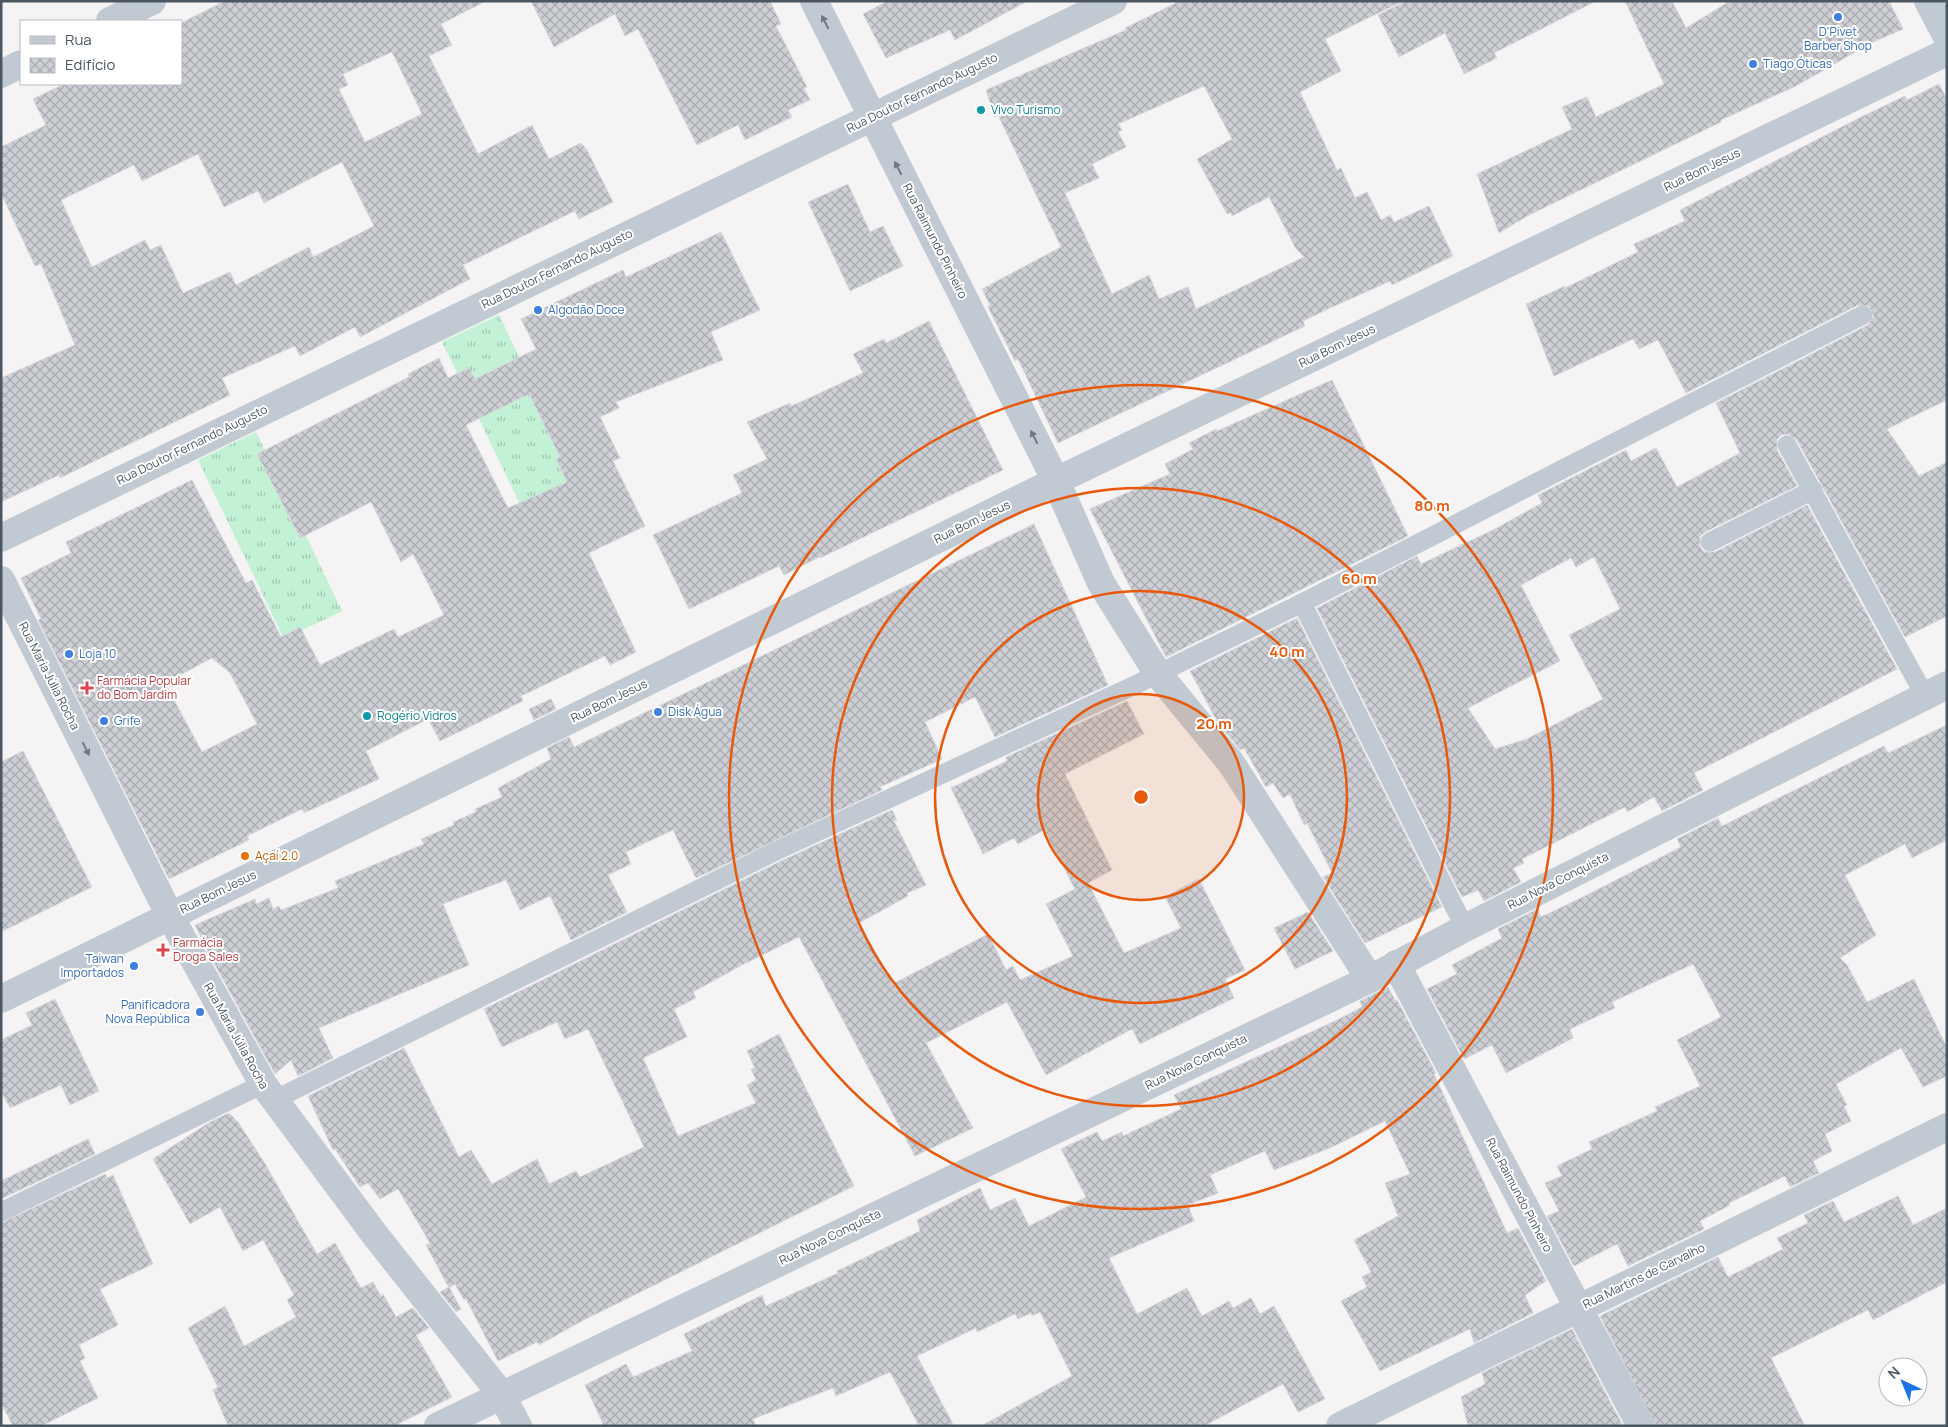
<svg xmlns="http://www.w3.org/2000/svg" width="1948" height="1427" viewBox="0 0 1948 1427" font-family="Manrope,sans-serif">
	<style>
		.grass { fill: url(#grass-tufts) }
		.building { fill: url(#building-cross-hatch); stroke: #d7d9de; fill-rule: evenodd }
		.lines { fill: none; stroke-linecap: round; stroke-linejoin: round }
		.service { stroke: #c1cad2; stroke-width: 19 }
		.minor { stroke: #c1cad2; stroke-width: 28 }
		.tertiary { stroke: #c1cad2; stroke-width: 28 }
		.oneway { fill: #6e7983 }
		.ring { fill: none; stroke: #e8590c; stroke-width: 2.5 }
		.shop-dot { fill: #3f7fe0; stroke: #fff; stroke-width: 2 }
		.culture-dot { fill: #0f9aa8; stroke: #fff; stroke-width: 2 }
		.health-dot { fill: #e0444e; stroke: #fff; stroke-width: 2 }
		.food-dot { fill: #e8710a; stroke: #fff; stroke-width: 2 }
		.labels { text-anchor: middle; stroke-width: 4; stroke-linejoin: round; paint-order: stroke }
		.shop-label { font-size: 12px; fill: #366cbe; stroke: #fff; text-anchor: start }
		.street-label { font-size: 12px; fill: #4a5661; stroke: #fff }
		.culture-label { font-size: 12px; fill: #0d838f; stroke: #fff; text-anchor: start }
		.health-label { font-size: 12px; fill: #be3a42; stroke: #fff; text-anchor: start }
		.food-label { font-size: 12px; fill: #c56008; stroke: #fff; text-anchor: start }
		.centre { fill: #e8590c; stroke: #fff; stroke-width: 2.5 }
		.ring-label { font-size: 15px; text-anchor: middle; font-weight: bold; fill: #e8590c; stroke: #fff; stroke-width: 4; stroke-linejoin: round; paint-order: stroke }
	</style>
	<defs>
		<pattern id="grass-tufts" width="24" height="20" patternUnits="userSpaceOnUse" patternTransform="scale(1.25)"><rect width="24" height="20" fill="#c3f1d5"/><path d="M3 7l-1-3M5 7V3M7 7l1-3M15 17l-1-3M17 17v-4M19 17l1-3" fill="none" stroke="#a0c6b0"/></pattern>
		<pattern id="building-cross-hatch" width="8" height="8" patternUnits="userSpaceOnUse" patternTransform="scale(1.25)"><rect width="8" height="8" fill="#cdcfd5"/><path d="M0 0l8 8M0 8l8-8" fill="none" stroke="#a8abb0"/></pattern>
	</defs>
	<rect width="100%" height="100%" fill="#f5f3f3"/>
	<g class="grass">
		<path d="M499 315 585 494 528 521 442 342Z"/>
		<path d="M256 432 342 611 284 639 198 460Z"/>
	</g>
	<g class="building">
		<path d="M225 1H486L441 24 452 45 429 56 478 154 532 125 549 159 581 143 587 150 613 202 579 219 575 211 463 265 470 279 360 337 355 327 300 356 295 346 222 378 230 395 60 478 59 475 1 502V378L75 345 41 264 35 266 1 193V147L46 125 33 99 64 84H181V23ZM392 52 422 114 365 142 339 89 348 85 343 74ZM198 154 224 207 258 191 264 203 342 162 374 226 313 257 309 247 236 285 230 272 183 293 161 245 150 250 145 240 92 267 61 200 134 165 142 181Z"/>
		<path d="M531 1H770L781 24 776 26 807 87 804 88 810 100 788 110 792 117 745 140 738 125 697 145 638 29 625 36 615 14 554 47Z"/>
		<path d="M888 1H1028L955 40 950 30 886 58 863 14Z"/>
		<path d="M1180 1H1403L1325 39 1341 71 1300 92 1337 170 1341 168 1355 198 1367 192 1381 220 1390 215 1394 222 1429 206 1453 256 1392 285 1390 281 1328 309 1303 321 1305 326 1058 443 1018 359 1015 361 988 307 990 305 982 289 1061 247 998 115 995 117 986 90 1126 30 1125 28ZM1204 86 1232 139 1197 159 1227 214 1231 213 1232 216 1269 197 1296 249 1304 257 1196 309 1188 287 1159 299 1149 275 1112 294 1065 193 1099 178 1092 164 1126 147 1118 132 1122 130 1118 124Z"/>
		<path d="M1406 1H1596L1494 53 1497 58 1464 74 1445 33 1399 57 1378 15Z"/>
		<path d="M1625 1H1672L1686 28 1730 1H1889L1903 29 1871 43 1796 86 1721 120V122L1529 215 1499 233 1477 174 1572 129 1562 107 1587 97 1596 117 1664 84Z"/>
		<path d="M1939 84 1947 99V400L1887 429 1919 476 1947 462V616L1905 637 1797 440 1788 434 1781 435 1777 440V450L1797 486 1705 532 1700 536V547L1704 552H1715L1807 505 1897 669 1694 773 1703 790 1662 811 1654 797 1627 812 1625 807 1522 859 1524 863 1513 868 1521 882 1484 901 1478 890 1462 897 1317 608 1417 556 1421 564 1493 530 1542 503 1538 495 1626 450 1631 461 1656 448 1677 487 1740 453 1716 403 1868 325 1874 316 1869 306 1858 305 1686 393 1658 340 1639 349 1633 339 1554 376 1526 304 1565 286V288L1638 252 1634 244 1685 221 1680 210 1859 118 1905 96 1907 100ZM1594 557 1620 609 1569 635 1603 699 1527 739 1495 749 1468 708 1560 661 1521 585 1571 558 1576 567Z"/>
		<path d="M848 184 870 232 883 226 903 266 850 291 808 202Z"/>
		<path d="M721 232 760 310 711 332 723 360 616 402 619 408 600 417 620 458 613 461 645 526 589 553 636 652 610 665 605 656 521 696 523 701 440 741 428 719 366 751 379 779 304 813 302 809 247 836 249 840 169 879 38 620 41 619 21 578 71 553 66 542 192 480 246 583 252 580 281 637 300 627 320 665 394 629 398 637 444 615 413 554 401 562 371 502 300 538 257 454 409 377 408 374 439 358 448 378 469 368 475 379 536 349 521 319 623 270 626 277ZM529 394 560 457 556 459 567 482 508 508 466 425ZM212 658 230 673 257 724 202 752 165 683Z"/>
		<path d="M929 321 1003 470 820 558 819 557 784 575 779 566 689 609 653 535 742 493 733 475 767 459 747 422 790 403 791 406 805 400 863 373 853 354 884 339 886 343Z"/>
		<path d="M1332 380 1408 536 1166 657 1090 509 1170 474 1165 464 1193 449 1189 443 1216 429 1217 431Z"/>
		<path d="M1034 524 1108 685 995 737 975 697 925 722 942 759 880 787 882 790 696 878 673 830 626 852 631 864 608 875 627 912 571 940 550 896 520 910 506 880 443 904 469 965 319 1028 333 1058 298 1076 291 1060 275 1074 208 952 195 925 255 899 256 904 269 898 273 909 279 906 281 910 338 888 335 881 424 844 421 839 454 825 453 822 476 812 475 809 502 797 498 788 551 759 547 748 569 737 574 747Z"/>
		<path d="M1297 618 1442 907 1365 943 1323 877 1332 873 1307 823 1304 825 1290 794 1283 798 1273 783 1266 787 1244 748 1240 750 1217 721 1190 671Z"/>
		<path d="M551 699 556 709 534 720 529 709Z"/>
		<path d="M1127 701 1144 734 1065 774 1112 870 1088 883 1124 953 1181 928 1165 897 1199 879 1245 970 1225 979 1234 998 1140 1044 1132 1029 1046 1075 1007 1002 926 1043 973 1128 915 1156 799 937 742 965 693 992 696 998 674 1009 687 1037 643 1058 678 1136 756 1103 747 1085 756 1080 751 1069 755 1068 747 1051 779 1034 854 1186 582 1321 539 1345 537 1342 498 1361 466 1299 464 1300 455 1284 449 1288 426 1245 430 1243 398 1189 380 1199 368 1183 360 1187 335 1149 333 1150 308 1096 404 1048 459 1157 471 1150 492 1184 537 1159 549 1184 576 1171 580 1177 644 1147 588 1029 565 1039 557 1022 502 1047 484 1009 781 861 892 810 897 820 894 821 926 885 907 893 908 896 859 923 893 984 988 934 1006 970 1013 966 1020 980 1073 956 1046 904 1075 889 1044 830 1018 844 1014 838 983 854 951 788 1007 761 1006 757Z"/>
		<path d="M1947 725V840L1912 858 1905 844 1845 875 1876 935 1840 958 1847 965 1867 1002 1914 979 1947 1048V1076L1923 1087 1901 1048 1836 1084 1847 1105 1844 1106 1851 1121 1825 1134 1832 1151 1813 1161 1819 1173 1790 1187 1785 1176 1729 1203 1730 1205 1700 1221 1704 1229 1628 1266 1617 1244 1574 1266 1547 1216 1559 1211 1545 1183 1562 1176 1557 1166 1592 1149 1589 1142 1657 1111 1655 1107 1700 1086 1677 1040 1721 1017 1693 964 1612 1002 1615 1008 1570 1029 1573 1038 1506 1073 1492 1045 1464 1059 1427 989 1457 974 1452 965 1502 938 1498 929 1537 909 1541 917 1581 898 1681 847 1677 839 1718 818 1722 826 1884 746 1888 753Z"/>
		<path d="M23 751 92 887 1 932V762Z"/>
		<path d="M1308 912 1333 951 1295 969 1274 928Z"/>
		<path d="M1388 987 1395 1000H1397L1436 1073 1434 1074 1507 1233 1518 1228 1546 1281 1525 1295 1533 1313 1474 1343 1470 1329 1380 1371 1341 1301 1367 1287 1362 1277 1371 1272 1354 1240 1398 1216 1385 1183 1410 1174 1385 1121 1330 1148 1274 1170 1265 1151 1210 1175 1218 1193 1188 1205 1194 1221 1109 1258 1137 1314 1187 1288 1202 1316 1229 1301 1233 1308 1251 1298 1260 1314 1274 1306 1325 1399 1298 1412 1283 1384 1204 1426H981L1072 1376 1040 1312 1032 1316 1031 1313 1018 1319 1015 1314 977 1332 976 1328 917 1356 954 1426H919L890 1372 836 1396 833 1388 753 1419 756 1426H604L585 1385 626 1364 633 1377 692 1351 684 1334 762 1295 766 1306 838 1273 837 1271 920 1231 917 1220 980 1188 990 1210 1015 1198 1029 1226 1086 1197 1061 1149 1097 1132 1102 1141 1122 1132 1123 1136 1181 1109 1174 1095 1337 1020 1362 1007 1360 1001Z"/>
		<path d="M55 999 99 1091 70 1105 61 1085 10 1108 1 1091V1040L32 1025 26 1013Z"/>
		<path d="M229 1113 238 1122 264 1162 317 1254 335 1243 361 1288 373 1282 381 1296 383 1294 396 1317 413 1308 429 1328 416 1335 452 1397 394 1426H228L213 1390 218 1387 188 1328 225 1306 244 1346 296 1317 287 1300 294 1295 263 1240 243 1251 220 1207 190 1224 153 1159 210 1122Z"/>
		<path d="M88 1139 95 1154 1 1199V1181Z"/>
		<path d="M105 1174 107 1178 113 1175 153 1264 100 1289 118 1325 79 1345 85 1358 80 1361 98 1398 41 1426H13L1 1403V1223Z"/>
		<path d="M1898 1196 1913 1225 1947 1208V1282L1873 1320 1868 1310 1771 1358 1805 1426H1656L1600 1316 1718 1257 1728 1277 1783 1249 1777 1238 1808 1223 1804 1215 1833 1201 1844 1222Z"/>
		<path d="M449 1287 461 1309 456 1312 440 1292Z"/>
		<path d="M1572 1329 1623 1426H1468L1461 1397 1485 1384 1482 1373Z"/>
	</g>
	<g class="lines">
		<g class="service">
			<path d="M1787 445 1925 696"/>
			<path d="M1710 542 1813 490"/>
			<path d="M1302 603 1465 928"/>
			<path d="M274 1100 776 851 1137 684 1302 603 1863 315"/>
			<path d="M1 1212 263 1084"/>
		</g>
		<g class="minor">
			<path d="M1928 1 1947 37"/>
			<path d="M110 21 152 1"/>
			<path d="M1 74 21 64"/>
			<path d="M1056 481 1101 583 1158 674 1231 763 1370 979"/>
			<path d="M1 538 1113 1"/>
			<path d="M1396 964 1641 1426"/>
			<path d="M1 999 1056 481 1947 52"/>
			<path d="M438 1426 1370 979 1465 928 1947 685"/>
			<path d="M1340 1426 1947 1127"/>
		</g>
		<g class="tertiary">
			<path d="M814 1 1056 481"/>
			<path d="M1 580 170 916 263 1084 375 1235 501 1394 518 1426"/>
		</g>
	</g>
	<defs><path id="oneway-solid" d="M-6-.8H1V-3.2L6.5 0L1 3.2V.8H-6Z" transform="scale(1.25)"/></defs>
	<g class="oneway">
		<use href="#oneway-solid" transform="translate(825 22) rotate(-117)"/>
		<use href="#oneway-solid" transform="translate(898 168) rotate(-117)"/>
		<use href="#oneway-solid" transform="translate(1034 437) rotate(-117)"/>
		<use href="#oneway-solid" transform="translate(86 749) rotate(63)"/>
	</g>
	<circle cx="1141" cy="797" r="103" fill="#e8590c" fill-opacity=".12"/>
	<g class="ring">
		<circle cx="1141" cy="797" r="103"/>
		<circle cx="1141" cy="797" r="206"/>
		<circle cx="1141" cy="797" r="309"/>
		<circle cx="1141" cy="797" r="412"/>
	</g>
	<g class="shop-dot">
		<circle cx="1838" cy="17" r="5"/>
		<circle cx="1753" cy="64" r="5"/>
		<circle cx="538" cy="310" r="5"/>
		<circle cx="69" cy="654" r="5"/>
		<circle cx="658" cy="712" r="5"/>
		<circle cx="104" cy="721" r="5"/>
		<circle cx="134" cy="966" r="5"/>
		<circle cx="200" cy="1012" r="5"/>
	</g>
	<g class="culture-dot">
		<circle cx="981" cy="110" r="5"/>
		<circle cx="367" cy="716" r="5"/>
	</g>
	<g class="health-dot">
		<path d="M84.5 680.5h5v5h5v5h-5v5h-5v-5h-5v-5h5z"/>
		<path d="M160.5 942.5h5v5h5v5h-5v5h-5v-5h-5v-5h5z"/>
	</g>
	<circle class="food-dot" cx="245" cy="856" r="5"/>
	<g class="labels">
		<g class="shop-label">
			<text x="1838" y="36" text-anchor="middle">D'Pivet<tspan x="1838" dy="14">Barber Shop</tspan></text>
			<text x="1763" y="68">Tiago Óticas</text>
			<text x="548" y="314">Algodão Doce</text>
			<text x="79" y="658">Loja 10</text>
			<text x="668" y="716">Disk Água</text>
			<text x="114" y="725">Grife</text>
			<text x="124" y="963" text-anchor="end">Taiwan<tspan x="124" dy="14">Importados</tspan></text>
			<text x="190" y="1009" text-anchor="end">Panificadora<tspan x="190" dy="14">Nova República</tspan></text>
		</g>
		<g class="street-label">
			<text transform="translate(922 93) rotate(-26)" y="4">Rua Doutor Fernando Augusto</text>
			<text transform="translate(1702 170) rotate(-26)" y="4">Rua Bom Jesus</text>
			<text transform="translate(935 241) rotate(63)" y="4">Rua Raimundo Pinheiro</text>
			<text transform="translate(557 269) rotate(-26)" y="4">Rua Doutor Fernando Augusto</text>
			<text transform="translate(1337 346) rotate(-26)" y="4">Rua Bom Jesus</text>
			<text transform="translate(192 445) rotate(-26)" y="4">Rua Doutor Fernando Augusto</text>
			<text transform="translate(972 522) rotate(-26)" y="4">Rua Bom Jesus</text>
			<text transform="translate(49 676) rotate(63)" y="4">Rua Maria Júlia Rocha</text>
			<text transform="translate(609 701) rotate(-26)" y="4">Rua Bom Jesus</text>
			<text transform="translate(1558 881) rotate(-27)" y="4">Rua Nova Conquista</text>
			<text transform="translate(218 892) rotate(-26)" y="4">Rua Bom Jesus</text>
			<text transform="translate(236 1036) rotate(61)" y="4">Rua Maria Júlia Rocha</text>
			<text transform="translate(1196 1062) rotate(-26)" y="4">Rua Nova Conquista</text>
			<text transform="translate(1519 1195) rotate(62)" y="4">Rua Raimundo Pinheiro</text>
			<text transform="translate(830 1237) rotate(-26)" y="4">Rua Nova Conquista</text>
			<text transform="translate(1644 1276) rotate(-26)" y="4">Rua Martins de Carvalho</text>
		</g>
		<g class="culture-label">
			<text x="991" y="114">Vivo Turismo</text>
			<text x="377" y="720">Rogério Vidros</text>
		</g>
		<g class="health-label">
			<text x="97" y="685">Farmácia Popular<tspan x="97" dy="14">do Bom Jardim</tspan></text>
			<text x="173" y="947">Farmácia<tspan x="173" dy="14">Droga Sales</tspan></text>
		</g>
		<g class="food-label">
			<text x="255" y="860">Açaí 2.0</text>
		</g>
	</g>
	<circle cx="1141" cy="797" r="8" class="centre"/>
	<g class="ring-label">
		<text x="1432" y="511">80 m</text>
		<text x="1359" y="584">60 m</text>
		<text x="1287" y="657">40 m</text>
		<text x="1214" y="729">20 m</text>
	</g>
	<rect width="1948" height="1427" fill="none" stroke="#4a5661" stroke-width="5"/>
	<rect x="20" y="20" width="162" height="65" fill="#ffffff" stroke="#b7bbc0"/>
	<rect x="30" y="36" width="25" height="8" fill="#c1cad2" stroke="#b7bbc0"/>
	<text x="65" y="45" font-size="15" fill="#4a5661">Rua</text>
	<rect x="30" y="58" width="25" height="15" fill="url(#building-cross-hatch)" stroke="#b7bbc0"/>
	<text x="65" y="70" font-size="15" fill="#4a5661">Edifício</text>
	<g transform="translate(1903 1382) rotate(316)"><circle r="24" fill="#ffffff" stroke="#b7bbc0"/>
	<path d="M0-4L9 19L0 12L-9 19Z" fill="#1a73e8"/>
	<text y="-8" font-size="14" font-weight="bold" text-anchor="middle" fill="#4a5661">N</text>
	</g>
</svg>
